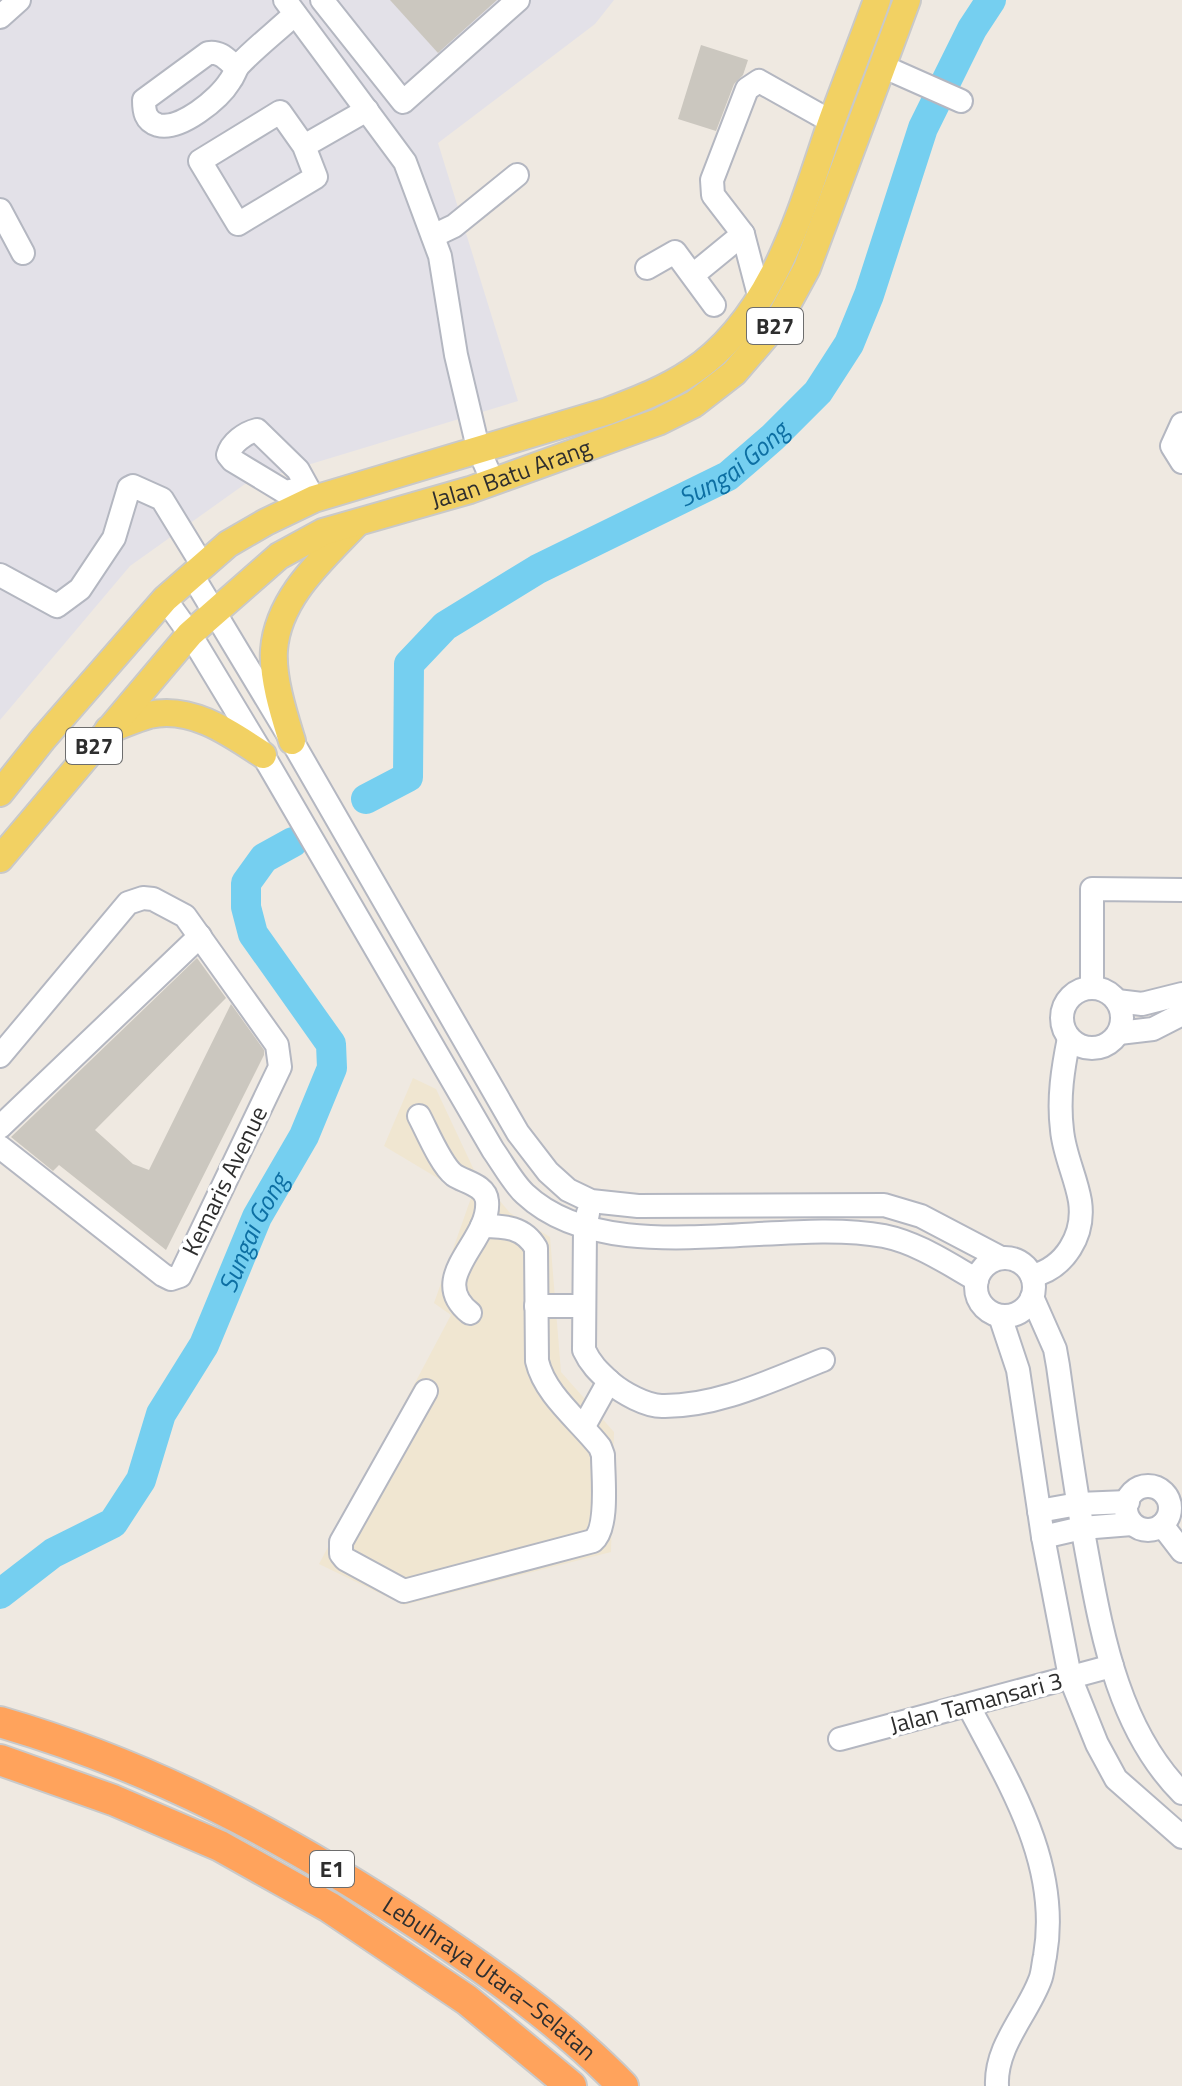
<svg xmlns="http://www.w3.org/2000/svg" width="1182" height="2086" viewBox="0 0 1182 2086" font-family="'Titillium Web',sans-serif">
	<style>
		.industrial { fill: #e3e1e8 }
		.education { fill: #f0e6d1 }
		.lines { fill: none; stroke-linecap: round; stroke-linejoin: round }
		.river { stroke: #75cff0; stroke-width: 30 }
		.building { fill: #cbc7bf }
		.minor-casing { stroke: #b4b7c1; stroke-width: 26 }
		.major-casing { stroke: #c9c9c9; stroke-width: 30 }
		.highway-casing { stroke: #c9c9c9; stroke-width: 34 }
		.minor { stroke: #fff; stroke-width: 22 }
		.major { stroke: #f2d163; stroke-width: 26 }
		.highway { stroke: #ffa35c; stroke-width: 30 }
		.labels { text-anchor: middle; stroke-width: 7; stroke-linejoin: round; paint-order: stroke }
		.shield { fill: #fff; stroke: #6d6d6d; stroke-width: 2 }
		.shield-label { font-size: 22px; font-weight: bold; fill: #2e2e2e }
		.street-label { font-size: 24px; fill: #2e2e2e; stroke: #fff }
		.water-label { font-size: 26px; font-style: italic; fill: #0d6fa3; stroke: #fff }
	</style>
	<rect width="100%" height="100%" fill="#efe9e1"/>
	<path class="industrial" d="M0 0H614L595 24 438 143 518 401 245 484 130 566 0 720Z"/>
	<path class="education" d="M413 1078 436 1089 474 1170 510 1213 550 1237 561 1372 614 1432 611 1552 404 1605 319 1564 451 1315 434 1303 471 1198 384 1146Z"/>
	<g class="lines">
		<g class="river">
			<path id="s1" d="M366 799 408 777 409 664 445 626 538 569 728 476 773 437 818 392 849 344 869 295 923 128 972 29 991 0"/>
			<path id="s2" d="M0 1594 53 1553 113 1523 141 1480 161 1414 204 1345 257 1217 304 1136 332 1068 331 1044 253 934 246 907V883L264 858 293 842"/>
		</g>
	</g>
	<g class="building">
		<path d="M390 0H497L438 53Z"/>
		<path d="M701 45 748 60 743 75 734 84 716 131 678 119Z"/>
		<path d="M197 958 226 998 95 1130 133 1164 149 1170 231 1004 264 1050V1055L166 1250 59 1165 53 1171 11 1137Z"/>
	</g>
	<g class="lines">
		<g class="minor-casing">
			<g id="minor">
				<path d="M285 0 405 162 440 256 456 355 478 448 493 482"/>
				<path d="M322 0 403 102 518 0"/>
				<path d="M0 17 19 0"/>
				<path d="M882 66 961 101"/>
				<path d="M237 68C227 60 221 51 208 53L144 100C144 111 145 121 158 125 180 131 219 99 230 81 234 76 235 70 239 65 256 47 277 31 295 14"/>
				<path d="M304 146 316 177 238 224 200 161 280 112 304 146 367 110"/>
				<path d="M0 210 23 253"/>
				<path d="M433 236 454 226 517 175"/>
				<path d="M647 268 675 252 714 305"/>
				<path d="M693 275 743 234"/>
				<path d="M760 299 743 234 713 195 712 180 747 89 759 81 832 122"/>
				<path d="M1182 424 1172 446 1182 462"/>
				<path d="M305 488 285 492 232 460 228 455C231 443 245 433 257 430L298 470 314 499"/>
				<path d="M0 575 57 606 80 589 114 538 129 488 133 486 162 499 203 566"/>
				<path d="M192 575 292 741 518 1133 548 1172 568 1190 591 1201 638 1206 884 1205 921 1216 1001 1258"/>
				<path d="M165 599 190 634 263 755 493 1150C503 1164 513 1183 525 1194 609 1273 779 1216 884 1236 918 1243 947 1263 977 1280"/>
				<circle cx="1092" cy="1018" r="30"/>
				<path d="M1092 988V889L1182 890"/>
				<path d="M1117 1001 1142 1004 1182 994"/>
				<path d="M1119 1033 1153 1029 1182 1014"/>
				<path d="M0 1056 128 903 143 898 153 899 185 916 277 1045 280 1067 180 1276 171 1279 163 1275 0 1147"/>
				<path d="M419 1116C427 1131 441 1165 454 1175 464 1182 486 1185 487 1201 491 1242 425 1277 470 1313"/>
				<path d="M0 1127 200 936"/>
				<path d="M588 1213 585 1228 584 1350C591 1365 599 1372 611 1383 623 1393 646 1406 662 1406 717 1407 772 1380 823 1360"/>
				<circle cx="1005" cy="1287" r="29"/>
				<path d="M1032 1276C1065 1268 1085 1235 1080 1201 1076 1177 1064 1154 1062 1130 1058 1098 1063 1068 1069 1038"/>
				<path d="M1032 1297 1055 1349 1058 1366C1067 1431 1076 1495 1088 1559 1103 1641 1121 1732 1182 1793"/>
				<path d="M536 1306H583"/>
				<path d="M1000 1316 1018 1370 1043 1537 1070 1677 1097 1744 1116 1779 1182 1837"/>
				<path d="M426 1391 341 1542V1554L345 1559 404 1591 593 1541C609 1528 603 1477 603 1455L600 1447C579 1420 545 1395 537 1361L536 1248C524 1227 505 1226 482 1226"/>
				<path d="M584 1426 609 1381"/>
				<circle cx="1148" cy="1508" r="22"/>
				<path d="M1039 1511 1078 1504 1128 1502"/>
				<path d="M1162 1525 1182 1551"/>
				<path d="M1043 1537 1082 1528 1132 1524"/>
				<path d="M968 1705C1009 1783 1061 1864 1045 1956 1043 1964 1043 1973 1040 1980 1027 2015 995 2046 997 2086"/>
				<path d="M840 1739 1112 1666"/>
			</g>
		</g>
		<g class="major-casing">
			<g id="major">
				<path d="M108 730C122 725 135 719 149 715 191 705 230 733 263 755"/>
				<path d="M292 741C284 715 272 678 274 650 278 597 323 559 357 523"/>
				<path d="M0 793 43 739 165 599 228 544 266 522 314 499 608 411C637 400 666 389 691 372 773 317 800 213 830 126 845 84 862 42 877 0"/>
				<path id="s3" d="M0 859 190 634 279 556 323 532 470 490 658 422 694 404 734 373 777 323 807 268 907 0"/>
			</g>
		</g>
		<g class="highway-casing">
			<g id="highway">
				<path id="s4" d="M0 1722C155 1767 285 1837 419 1925 491 1973 563 2024 623 2086"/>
				<path d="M0 1760 113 1800 220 1846 329 1907 467 2000 571 2086"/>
			</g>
		</g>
		<use href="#minor" class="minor"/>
		<use href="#major" class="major"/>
		<use href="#highway" class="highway"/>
	</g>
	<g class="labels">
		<g class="shield">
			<rect x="747" y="308" width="56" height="36" rx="6"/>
			<rect x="66" y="728" width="56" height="36" rx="6"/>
			<rect x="310" y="1851" width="44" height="36" rx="6"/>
		</g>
		<g class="shield-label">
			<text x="775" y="334">B27</text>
			<text x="94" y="754">B27</text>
			<text x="332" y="1877">E1</text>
		</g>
		<g class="street-label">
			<text dy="8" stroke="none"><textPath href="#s3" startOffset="660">Jalan Batu Arang</textPath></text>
			<text transform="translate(225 1181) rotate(-64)" y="8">Kemaris Avenue</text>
			<text transform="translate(976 1703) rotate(-15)" y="8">Jalan Tamansari 3</text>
			<text dy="8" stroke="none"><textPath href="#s4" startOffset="556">Lebuhraya Utara–Selatan</textPath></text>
		</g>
		<g class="water-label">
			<text dy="9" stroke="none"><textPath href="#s1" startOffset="544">Sungai Gong</textPath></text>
			<text dy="9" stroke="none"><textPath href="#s2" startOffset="458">Sungai Gong</textPath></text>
		</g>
	</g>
</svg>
